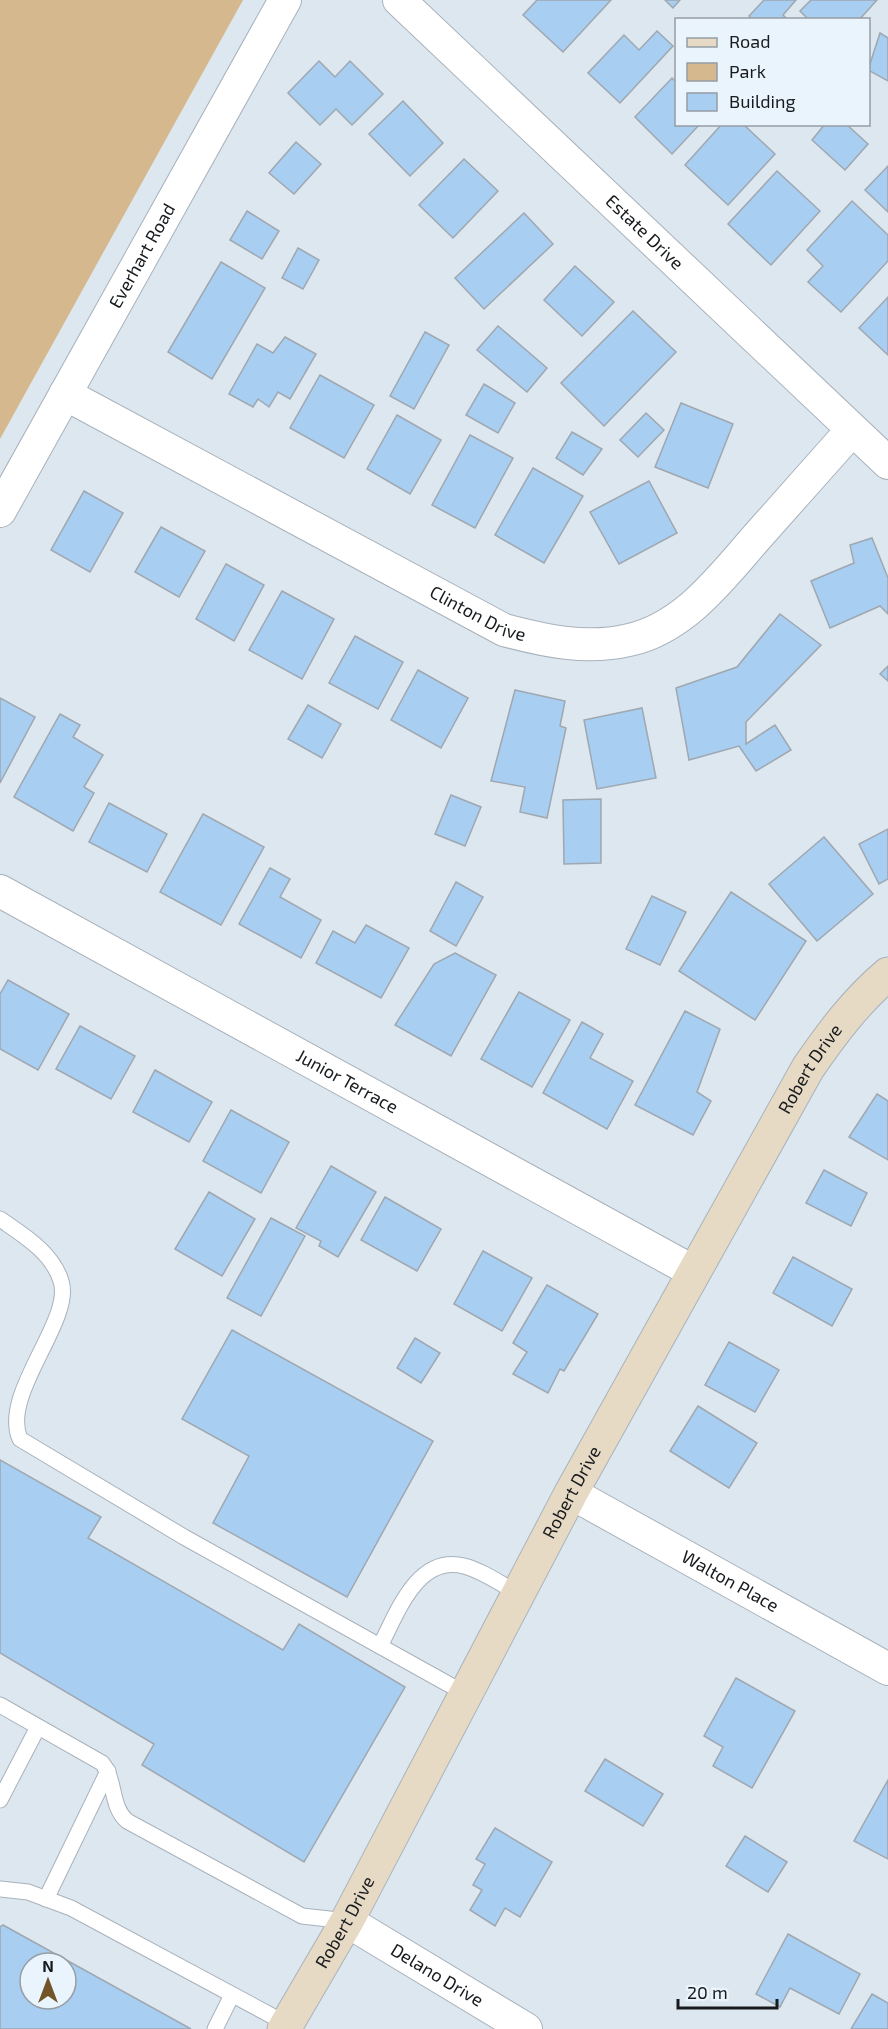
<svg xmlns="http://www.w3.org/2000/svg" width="888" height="2029" viewBox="0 0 888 2029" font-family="'Exo 2',sans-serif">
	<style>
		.green { fill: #d5b88d }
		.building { fill: #a8cef2; stroke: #9fa7b0; stroke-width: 1.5; fill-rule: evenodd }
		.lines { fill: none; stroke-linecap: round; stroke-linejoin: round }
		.lane-casing { stroke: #a9b2bb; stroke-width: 17 }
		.street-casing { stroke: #a9b2bb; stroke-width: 34 }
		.secondary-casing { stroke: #a9b2bb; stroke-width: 35 }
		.lane { stroke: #fff; stroke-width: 15 }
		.street { stroke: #fff; stroke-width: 32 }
		.secondary { stroke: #e7dac5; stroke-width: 33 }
		.labels { text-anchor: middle; stroke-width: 6; stroke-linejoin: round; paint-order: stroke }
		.street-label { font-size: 18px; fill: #181b1e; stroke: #eaf4fd }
	</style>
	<rect width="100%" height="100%" fill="#dde7f0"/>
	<path class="green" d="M0 0H243L0 439Z"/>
	<g class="building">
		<path d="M537 0H611L563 52 523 15Z"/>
		<path d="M665 0H680L673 8Z"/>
		<path d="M764 0H796L783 15 788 20H752L749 16Z"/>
		<path d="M811 0H877L859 20H809L800 11Z"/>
		<path d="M657 31 673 46 620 103 588 73 624 35 639 50Z"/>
		<path d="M880 33 888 38V81L868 70Z"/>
		<path d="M319 61 335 77 350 61 383 94 352 125 336 109 320 125 288 93Z"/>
		<path d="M672 78 676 82V124H700L672 154 635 117Z"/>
		<path d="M403 101 443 143 410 176 369 134Z"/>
		<path d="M722 124H743L775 154 728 205 685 165Z"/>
		<path d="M825 124H846L868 144 845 170 812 140Z"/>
		<path d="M296 142 321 164 294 194 269 173Z"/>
		<path d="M464 159 498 191 453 238 419 205Z"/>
		<path d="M888 166V212L865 190Z"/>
		<path d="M777 171 820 211 771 265 728 224Z"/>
		<path d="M852 201 888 235V261L841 312 808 282 823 266 807 250Z"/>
		<path d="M247 211 279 231 262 259 230 240Z"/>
		<path d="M524 213 553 244 484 309 455 278Z"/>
		<path d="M298 248 319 260 303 289 282 278Z"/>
		<path d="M221 262 265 288 212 379 168 352Z"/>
		<path d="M575 266 614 302 582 336 544 300Z"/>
		<path d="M888 297V355L859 328Z"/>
		<path d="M633 311 676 352 604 426 561 383Z"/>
		<path d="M498 326 547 368 527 392 477 350Z"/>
		<path d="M425 332 449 345 414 409 390 396Z"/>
		<path d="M285 337 316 354 290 399 278 392 269 407 258 399 253 407 229 394 257 344 273 353Z"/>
		<path d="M320 375 374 405 344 458 290 428Z"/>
		<path d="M484 384 515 403 498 433 466 415Z"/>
		<path d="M681 403 733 424 708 488 655 467Z"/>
		<path d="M646 413 664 430 638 457 620 440Z"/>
		<path d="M397 415 441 440 410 494 367 469Z"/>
		<path d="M572 432 602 449 583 475 556 458Z"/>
		<path d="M470 435 513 458 475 528 432 505Z"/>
		<path d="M533 468 583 496 544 563 495 535Z"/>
		<path d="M649 481 677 533 619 564 590 512Z"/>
		<path d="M84 491 123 513 90 572 51 550Z"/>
		<path d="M161 527 205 551 179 597 135 572Z"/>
		<path d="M872 538 888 578V614L880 606 830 628 811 581 854 563 850 545Z"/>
		<path d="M226 564 264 585 234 641 196 619Z"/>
		<path d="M282 591 334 619 302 679 249 650Z"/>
		<path d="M780 614 821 645 746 722V744L775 725 791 750 756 771 739 746 689 760 676 688 737 667Z"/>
		<path d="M355 636 403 662 378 709 329 683Z"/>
		<path d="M888 666V681L880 674Z"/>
		<path d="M418 670 468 698 441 748 391 720Z"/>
		<path d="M515 690 565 701 560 726 566 728 547 818 520 812 525 787 491 781Z"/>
		<path d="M0 698 35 717 0 783Z"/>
		<path d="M308 705 341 724 322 758 288 739Z"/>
		<path d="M642 708 656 778 597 789 584 720Z"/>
		<path d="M60 714 80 725 73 737 103 755 84 787 94 793 73 831 14 797Z"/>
		<path d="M451 795 481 807 465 846 435 834Z"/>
		<path d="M601 799V863L564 864 563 800Z"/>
		<path d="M109 803 167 834 147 872 89 842Z"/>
		<path d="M203 814 264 847 221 925 160 892Z"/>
		<path d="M888 829V879L879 884 859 844Z"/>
		<path d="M824 837 873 894 817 941 769 884Z"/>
		<path d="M270 868 290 879 280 897 321 920 301 958 239 924Z"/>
		<path d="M456 882 483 897 456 946 430 931Z"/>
		<path d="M731 892 806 941 755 1020 679 971Z"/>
		<path d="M652 896 686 912 660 965 626 949Z"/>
		<path d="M366 925 409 948 381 998 316 963 333 931 355 943Z"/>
		<path d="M455 953 496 975 451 1056 395 1025 434 964Z"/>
		<path d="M8 980 69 1014 38 1070 0 1049V994Z"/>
		<path d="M519 992 570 1020 532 1087 481 1059Z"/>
		<path d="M685 1011 720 1029 697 1092 711 1101 693 1135 635 1105Z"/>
		<path d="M582 1022 603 1034 590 1058 633 1081 607 1129 543 1093Z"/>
		<path d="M80 1026 135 1056 111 1099 56 1069Z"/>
		<path d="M155 1070 212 1102 189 1142 133 1112Z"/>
		<path d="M877 1094 888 1101V1160L849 1137Z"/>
		<path d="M231 1110 289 1142 261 1193 203 1161Z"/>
		<path d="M331 1166 376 1192 338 1257 319 1246 321 1241 296 1228Z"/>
		<path d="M824 1170 867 1193 851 1226 806 1203Z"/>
		<path d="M209 1192 255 1219 222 1276 175 1249Z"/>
		<path d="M385 1197 441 1229 417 1271 361 1240Z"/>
		<path d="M271 1218 305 1236 261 1316 227 1298Z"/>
		<path d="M483 1251 532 1278 502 1331 454 1304Z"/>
		<path d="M793 1257 852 1289 832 1326 773 1293Z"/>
		<path d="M547 1285 598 1314 564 1371 560 1369 548 1393 513 1374 527 1352 513 1343Z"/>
		<path d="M232 1330 433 1441 347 1597 213 1523 249 1456 182 1419Z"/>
		<path d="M415 1338 440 1353 421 1383 397 1368Z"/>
		<path d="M729 1342 779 1370 755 1412 705 1385Z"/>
		<path d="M698 1406 757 1443 729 1488 670 1451Z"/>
		<path d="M0 1460 101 1517 88 1538 283 1650 299 1624 405 1687 304 1862 142 1765 154 1744 0 1653Z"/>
		<path d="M736 1678 795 1711 752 1788 713 1766 723 1747 704 1736Z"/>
		<path d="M605 1759 663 1794 643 1826 585 1791Z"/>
		<path d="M888 1780V1859L854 1841Z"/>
		<path d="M495 1828 552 1862 520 1917 505 1908 495 1926 470 1910 482 1890 473 1885 485 1864 476 1859Z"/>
		<path d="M745 1836 787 1862 768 1892 726 1866Z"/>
		<path d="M3 1925 191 2029H0V1927ZM30 1963H66V1999H30Z"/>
		<path d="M788 1934 860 1974 839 2014 790 1988 780 2007 756 1994Z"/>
		<path d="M872 1994 888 2003V2029H851Z"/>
	</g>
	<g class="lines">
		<g class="lane-casing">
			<g id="lane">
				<path d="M0 1219C23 1235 52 1252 61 1281 74 1320 0 1394 20 1439L184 1537 466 1694"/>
				<path d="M380 1646C397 1614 417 1554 464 1566 483 1571 501 1584 519 1594"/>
				<path d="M0 1705 102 1763C116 1780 110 1806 127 1821L302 1916 347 1921"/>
				<path d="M0 1800 38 1727"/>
				<path d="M0 1889 28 1892 71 1908 287 2024"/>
				<path d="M46 1899 108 1771"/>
				<path d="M215 2029 232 1995"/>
			</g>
		</g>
		<g class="street-casing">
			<g id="street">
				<path id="s1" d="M399 0 888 463"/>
				<path id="s2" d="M65 394 504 630C545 641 587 650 629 640 688 627 726 571 764 529 793 496 823 463 852 430"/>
				<path id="s3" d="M0 511 285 0"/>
				<path id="s4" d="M0 891 694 1272"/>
				<path id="s5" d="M571 1493 888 1669"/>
				<path id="s6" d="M347 1921 526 2029"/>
			</g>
		</g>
		<g class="secondary-casing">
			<g id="secondary">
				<path id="s7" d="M284 2029 347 1921 571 1493 808 1068C832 1033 856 1001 888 974"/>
			</g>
		</g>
		<use href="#lane" class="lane"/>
		<use href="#street" class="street"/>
		<use href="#secondary" class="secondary"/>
	</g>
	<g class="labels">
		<g class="street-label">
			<text dy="6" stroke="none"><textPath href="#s1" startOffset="338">Estate Drive</textPath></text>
			<text dy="6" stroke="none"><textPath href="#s3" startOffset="292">Everhart Road</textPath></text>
			<text dy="6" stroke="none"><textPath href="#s2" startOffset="468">Clinton Drive</textPath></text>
			<text dy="6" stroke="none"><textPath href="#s7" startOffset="1095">Robert Drive</textPath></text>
			<text dy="6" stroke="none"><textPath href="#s4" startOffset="396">Junior Terrace</textPath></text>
			<text dy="6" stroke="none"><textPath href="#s7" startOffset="609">Robert Drive</textPath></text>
			<text dy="6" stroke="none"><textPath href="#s5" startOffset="182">Walton Place</textPath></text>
			<text dy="6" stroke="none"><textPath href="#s7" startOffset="123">Robert Drive</textPath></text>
			<text dy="6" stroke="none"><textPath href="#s6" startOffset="105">Delano Drive</textPath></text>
		</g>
	</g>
	<rect x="675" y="18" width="195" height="108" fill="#eaf4fd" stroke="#969da4" stroke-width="1.5"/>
	<rect x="687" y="38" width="30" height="9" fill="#e7dac5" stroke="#969da4" stroke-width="1.5"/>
	<text x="729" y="48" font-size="18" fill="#181b1e">Road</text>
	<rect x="687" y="63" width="30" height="18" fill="#d5b88d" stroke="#969da4" stroke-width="1.5"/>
	<text x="729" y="78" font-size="18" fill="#181b1e">Park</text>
	<rect x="687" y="93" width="30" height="18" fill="#a8cef2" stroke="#969da4" stroke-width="1.5"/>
	<text x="729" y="108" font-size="18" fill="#181b1e">Building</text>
	<g transform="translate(48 1981)"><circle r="28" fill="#eaf4fd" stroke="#969da4" stroke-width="1.5"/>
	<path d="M0-4.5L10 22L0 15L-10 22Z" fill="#715528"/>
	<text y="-9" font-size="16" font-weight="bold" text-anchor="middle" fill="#181b1e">N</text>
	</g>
	<path d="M678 1999v9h99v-9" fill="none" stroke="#181b1e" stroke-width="3"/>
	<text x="687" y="1999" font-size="18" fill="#181b1e" stroke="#eaf4fd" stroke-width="4.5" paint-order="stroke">20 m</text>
</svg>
